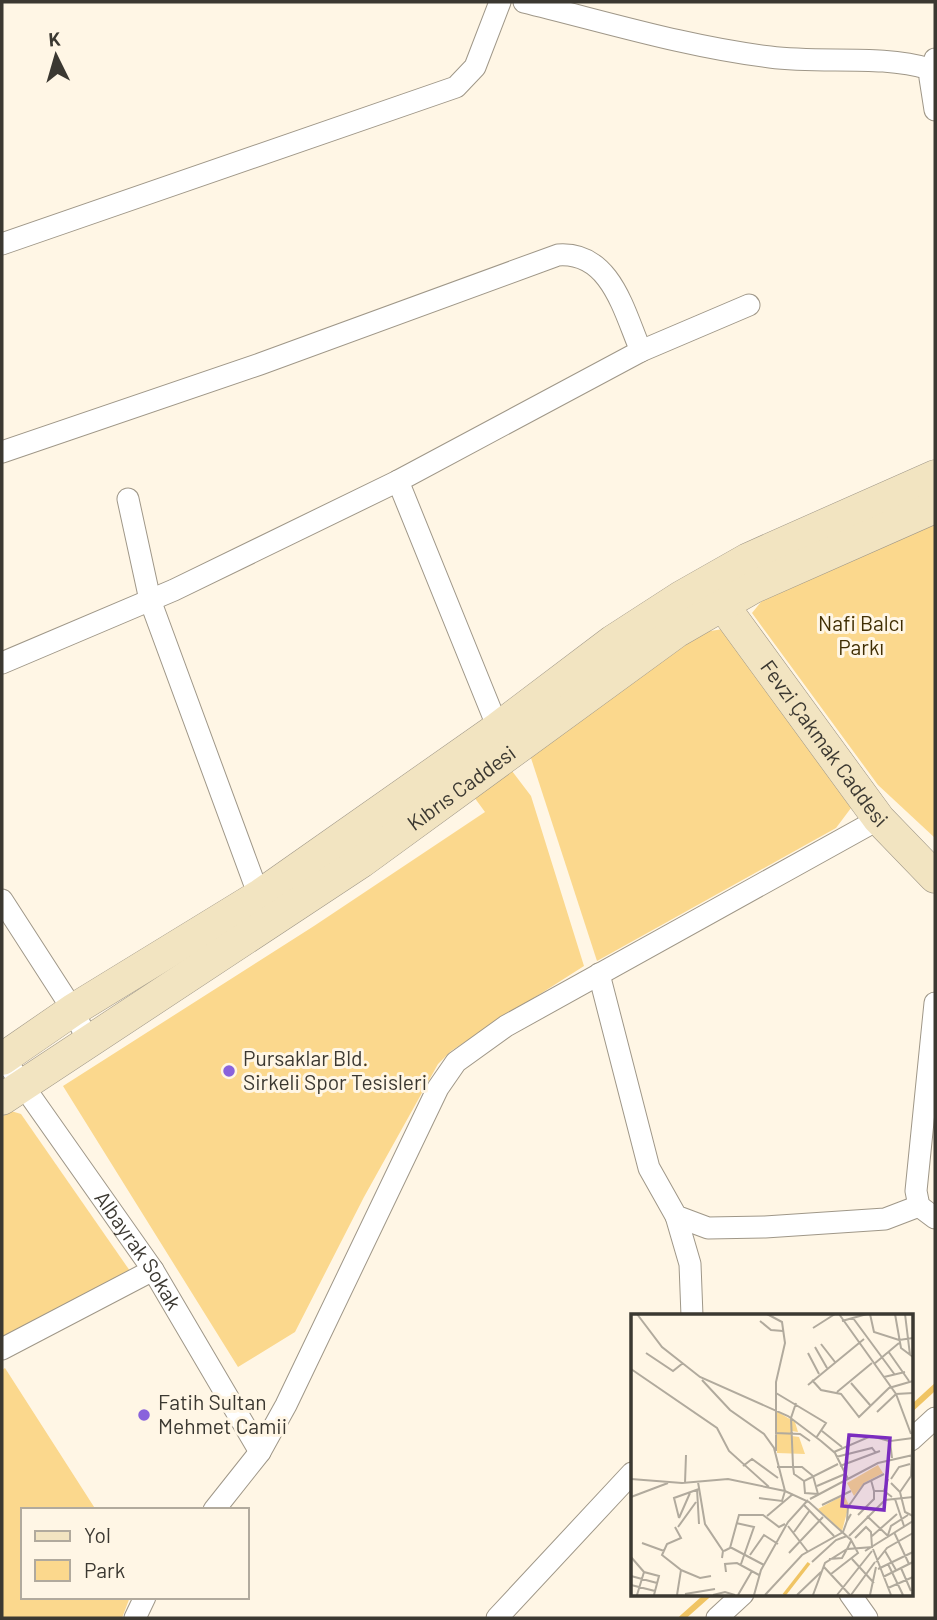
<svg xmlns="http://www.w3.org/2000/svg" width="937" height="1620" viewBox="0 0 937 1620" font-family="Barlow,sans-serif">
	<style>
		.green { fill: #fbd88d }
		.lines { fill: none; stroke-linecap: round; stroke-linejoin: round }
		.stream { stroke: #f0c463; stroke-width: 6 }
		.street-casing { stroke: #9f9788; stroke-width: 23 }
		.secondary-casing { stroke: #9f9788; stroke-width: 33 }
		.street { stroke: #fff; stroke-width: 21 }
		.secondary { stroke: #f2e4c1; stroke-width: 32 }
		.poi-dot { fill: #8962dc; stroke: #fff6e5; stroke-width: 2.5 }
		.labels { text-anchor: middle; stroke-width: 6; stroke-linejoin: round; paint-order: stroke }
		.park-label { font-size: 21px; fill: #402e03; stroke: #fff6e5 }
		.street-label { font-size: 21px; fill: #3b3831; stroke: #fff6e5 }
		.poi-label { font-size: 21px; fill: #3b3831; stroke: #fff6e5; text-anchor: start }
		.inset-river { fill: none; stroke: #f0c463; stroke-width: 3.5 }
		.inset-road { fill: none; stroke: #b1aa9d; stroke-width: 2 }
		.view { fill: #7b2cbf; fill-opacity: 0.15; stroke: #7b2cbf; stroke-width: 3.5 }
		.inset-edge { fill: none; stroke: #3b3831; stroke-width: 3.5 }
	</style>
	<rect width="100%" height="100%" fill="#fff6e5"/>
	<g class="green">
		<path d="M935 522V838L878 785 752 613 765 597Z"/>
		<path d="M723 629 851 808 836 828 597 961 530 755 704 632Z"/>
		<path d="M512 771 531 796 584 966 451 1051 438 1064 364 1197 295 1332 238 1367 63 1086 314 926 485 812 474 797Z"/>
		<path d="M11 1111 21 1114 130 1271 2 1340V1117Z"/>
		<path d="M5 1368 96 1510H23V1597H130L122 1618H2V1370Z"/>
	</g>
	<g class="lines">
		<g class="stream">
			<path d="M911 1409 935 1387"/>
			<path d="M682 1618 709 1594"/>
		</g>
		<g class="street-casing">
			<g id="street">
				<path d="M524 2C606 22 687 47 770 57 823 64 879 54 930 69"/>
				<path d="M935 59 930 78 935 110"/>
				<path d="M2 244 456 87 475 67 500 2"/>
				<path d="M2 452 260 364 558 255C611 251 624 312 641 351"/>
				<path d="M398 481 498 728"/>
				<path d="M128 499 150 600 259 896"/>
				<path d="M2 663 174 590 398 481 641 351 749 305"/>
				<path d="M2 900 73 1010 89 1043"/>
				<path d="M599 974 649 1168 676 1216 708 1228 765 1227 885 1219 919 1206"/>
				<path d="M935 1003 916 1191 919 1206 935 1218"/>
				<path id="s1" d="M3 1057 153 1270 260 1452"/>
				<path d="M676 1216 690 1264 692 1316"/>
				<path d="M2 1349 153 1270"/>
				<path d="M911 1440 935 1418"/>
				<path d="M214 1510 260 1452 286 1405 438 1088 456 1062 506 1026 879 819"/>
				<path d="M850 1594 867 1618"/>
				<path d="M135 1618 145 1597"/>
				<path d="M497 1618 632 1473"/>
				<path d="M717 1618 743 1594"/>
			</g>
		</g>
		<g class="secondary-casing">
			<g id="secondary">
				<path id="s2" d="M722 604 879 819 935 877"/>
				<path d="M2 1059 73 1010 259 896 498 728 613 641 681 597 748 559 935 476"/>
				<path id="s3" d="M2 1099 361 862 676 632 754 587 935 507"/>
			</g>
		</g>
		<use href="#street" class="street"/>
		<use href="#secondary" class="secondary"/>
	</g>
	<g class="poi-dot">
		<circle cx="229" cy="1071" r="7"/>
		<circle cx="144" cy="1415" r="7"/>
	</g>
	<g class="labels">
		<g class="park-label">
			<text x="861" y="631">Nafi Balcı<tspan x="861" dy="24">Parkı</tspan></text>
		</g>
		<g class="street-label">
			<text dy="7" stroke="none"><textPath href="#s2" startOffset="173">Fevzi Çakmak Caddesi</textPath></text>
			<text dy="7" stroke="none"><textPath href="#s3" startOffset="555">Kıbrıs Caddesi</textPath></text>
			<text dy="7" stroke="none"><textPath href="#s1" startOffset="236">Albayrak Sokak</textPath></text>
		</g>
		<g class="poi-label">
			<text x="243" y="1066">Pursaklar Bld.<tspan x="243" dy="24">Sirkeli Spor Tesisleri</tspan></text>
			<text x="158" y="1410">Fatih Sultan<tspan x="158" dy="24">Mehmet Camii</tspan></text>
		</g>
	</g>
	<g transform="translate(631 1314)">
		<rect width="282" height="282" fill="#fff6e5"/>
		<path d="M145 97 164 108 167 118 160 117 161 122 168 123 174 140 146 139ZM247 151 252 159 233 169 223 182 216 169ZM213 181 218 191 211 217 187 195Z" fill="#fbd88d"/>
		<path class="inset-river" d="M153 281 178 249"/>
		<path class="inset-road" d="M6 0 31 33 69 63 157 102 190 127 204 139 217 165M136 0 151 8 154 29 145 68V137M208 0 265 80 280 120M239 0 243 18 268 26 282 24M264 0 270 34 282 43M274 0 279 41M222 4 264 61M129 7 140 16 152 17M211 7 236 0M182 14 204 0M190 30 204 48M184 33 196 54M257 37 278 67M15 39 42 57 52 49M177 39 188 60M243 50 268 29M0 55 86 114 98 137 138 173M253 63 274 58M71 66 99 96 133 120 143 134 154 177M181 66 190 76 210 80 228 103 258 74 282 67M220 69 239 91M177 71 233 25M206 78 241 49M145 79 195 109 185 124M165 89 160 104 162 152 163 160 173 167M246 98 265 80 282 79M191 117 211 133M144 119 169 120 179 127M203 138 240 122 258 127M205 143 241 134 245 139M261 144 259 127 282 124M112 152 121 145 147 164M209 152 249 137M146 153H171L182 162 187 180M0 165 51 169 97 165 154 177 178 188 220 226M257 165 253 177 261 183M260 165 268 153 279 150M240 166 243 177H253M67 168 74 210 92 237 91 244M54 169 55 141M260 169 269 178 274 198 282 202M186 172 214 160M66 175 68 210M269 178 280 162 282 106M187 180 174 179 173 167 207 150M0 183 37 169M128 184 151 187 154 177M179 185 247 149 282 141M264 185 273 212M173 191 203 222M191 191 220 177M220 200 216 207 217 193 233 170 253 160M227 201 243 185V177M136 202 162 180M236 202 257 222M48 204 43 184 68 175M48 204 59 179M105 209 123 213 110 250M157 212 177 238M44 213 50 224 36 230 31 241 50 256 46 281M47 213 65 188M163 218 179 196M263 218 278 250M257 221 260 212 277 201M218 222 254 186 282 183M241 222 266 200M224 224 235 213 240 218 241 233M220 227 216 235 242 233M11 229 33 237M99 233 133 251M242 235 260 281M93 237 99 234 108 201H132L148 213 154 210M234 237 282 207M254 237 265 256M158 239 192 203M119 241 133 221 147 230M0 243 13 258 28 262 23 281M198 245 211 244 216 235M221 245 243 269M181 248 205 226 216 222M245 248 256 234 282 219M257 250 272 281M193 253 219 281M270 254 280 277M247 255 282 238M50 256 69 264 80 262M95 258 94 250 106 249 128 261M200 260 227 239 219 224M0 262 26 269M252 263 282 248M0 271 24 277M257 274 282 263M54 280 84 275M6 281 13 258M82 281 94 278 104 281M107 281 121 257M123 281 130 256 157 208 177 186M134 281 171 241 212 218 216 207M166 281 190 258M182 281 194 249 216 235M206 281 241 237M220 281 244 248M239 281 245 253"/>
		<path class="view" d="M218 121 259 124 253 196 211 192Z"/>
		<rect width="282" height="282" class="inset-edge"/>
	</g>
	<rect width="937" height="1620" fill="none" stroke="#3b3831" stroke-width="7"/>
	<rect x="21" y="1508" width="228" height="91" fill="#fff6e5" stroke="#b1aa9d" stroke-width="2"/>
	<rect x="35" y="1531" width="35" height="10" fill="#f2e4c1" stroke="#b1aa9d" stroke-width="2"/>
	<text x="84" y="1543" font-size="21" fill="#3b3831">Yol</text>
	<rect x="35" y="1560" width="35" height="21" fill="#fbd88d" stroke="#b1aa9d" stroke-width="2"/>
	<text x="84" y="1578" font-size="21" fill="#3b3831">Park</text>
	<g transform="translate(56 56) rotate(355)" stroke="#fff6e5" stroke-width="5" paint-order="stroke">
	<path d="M0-5L12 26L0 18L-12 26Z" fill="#3b3831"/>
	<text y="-10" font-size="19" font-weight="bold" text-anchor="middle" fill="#3b3831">K</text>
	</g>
</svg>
